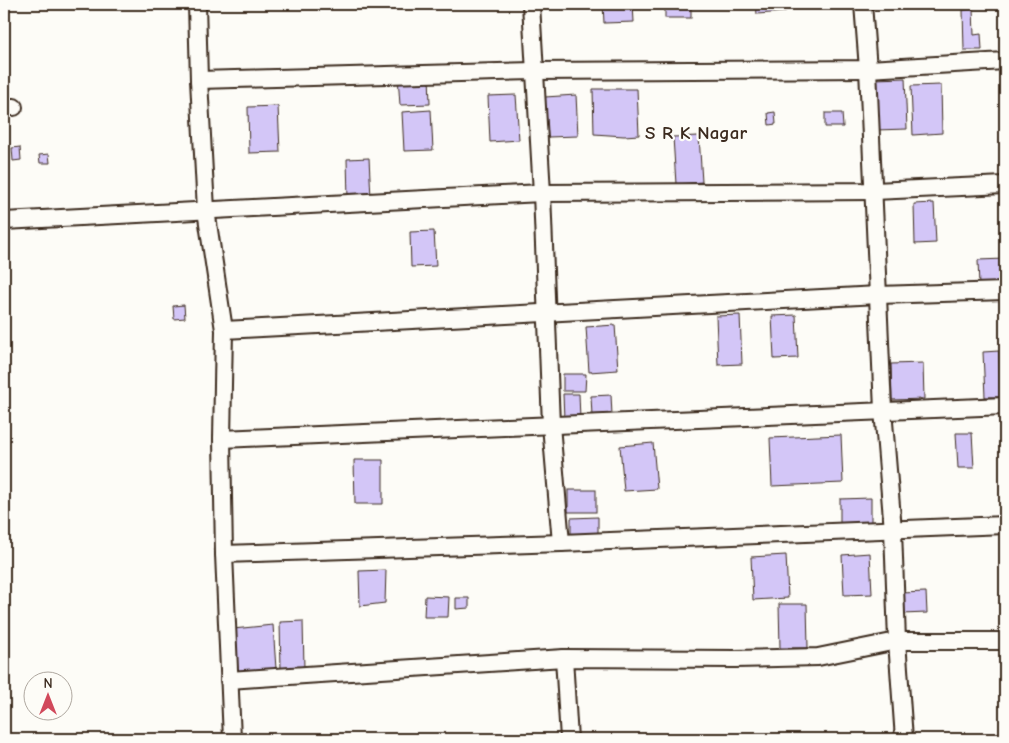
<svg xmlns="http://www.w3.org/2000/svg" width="1009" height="743" viewBox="0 0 1009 743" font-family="'Comic Neue',sans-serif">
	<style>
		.building { fill: #d3c6f7; stroke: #3b2a1e }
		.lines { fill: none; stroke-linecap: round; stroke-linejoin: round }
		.minor-casing { stroke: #3b2a1e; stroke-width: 20 }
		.minor { stroke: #fdfcf7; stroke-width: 16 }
		.labels { text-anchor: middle; stroke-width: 4.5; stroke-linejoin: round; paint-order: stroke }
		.quarter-label { font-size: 19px; font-weight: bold; fill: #3b2a1e; stroke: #fdfcf7 }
	</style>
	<rect width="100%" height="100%" fill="#fdfcf7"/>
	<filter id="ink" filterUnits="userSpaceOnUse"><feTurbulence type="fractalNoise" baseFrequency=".02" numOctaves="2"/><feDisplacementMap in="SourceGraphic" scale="10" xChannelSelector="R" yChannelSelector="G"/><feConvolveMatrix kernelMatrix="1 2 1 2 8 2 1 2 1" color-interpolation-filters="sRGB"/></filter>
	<g filter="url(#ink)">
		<g class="building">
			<path d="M603 4H633L634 22 604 23Z"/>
			<rect x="665" y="4" width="26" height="14"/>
			<path d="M756 4H784L785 12 757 14Z"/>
			<path d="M973 9 974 35 981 34 982 50H964L963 10Z"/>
			<path d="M429 75 430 104 400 105 398 76Z"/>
			<path d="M905 78 907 129 876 130 874 79Z"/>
			<path d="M941 85 942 133 913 135 911 86Z"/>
			<path d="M593 89H637L639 135 624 136 594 134Z"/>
			<path d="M516 95 519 140 490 142 488 96Z"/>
			<path d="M576 95 578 136 548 137 545 97Z"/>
			<path d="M278 106 280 152 249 153 248 107Z"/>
			<path d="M431 110 433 150 404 151 402 112Z"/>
			<path d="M775 112 776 124 769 125 768 113Z"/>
			<path d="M825 113H842L843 127H825Z"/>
			<path d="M699 136 702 182 676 184 673 137Z"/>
			<path d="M20 147 21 160 13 161 12 148Z"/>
			<path d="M49 154 50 163H40L39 155Z"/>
			<path d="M369 158 371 198 348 199 347 159Z"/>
			<path d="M934 203 936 243 915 244 914 204Z"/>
			<path d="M434 231 436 266 411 267 410 232Z"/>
			<path d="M1005 259V286L979 287 978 260Z"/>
			<path d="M184 305 185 318 174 319 173 306Z"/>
			<path d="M740 315 742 364 718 365 716 316Z"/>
			<path d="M796 315 798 358 774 359 772 316Z"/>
			<path d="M615 325 618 370 589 372 586 327Z"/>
			<path d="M999 351 1000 397H985L983 352Z"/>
			<path d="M923 363 924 399 892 400 891 364Z"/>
			<path d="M563 374H586L585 391H563Z"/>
			<path d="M563 394H579L580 419H564Z"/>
			<path d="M611 395 612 415 592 416 591 396Z"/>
			<path d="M956 433H972L974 468H958Z"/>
			<path d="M841 435 843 483 772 486 770 438Z"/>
			<path d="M653 443 657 489 624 491 620 446Z"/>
			<path d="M354 460H383V504H355Z"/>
			<rect x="568" y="490" width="28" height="22"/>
			<path d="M871 498V523L840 524V499Z"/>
			<path d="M598 517V540L571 541V518Z"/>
			<path d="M870 553 872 594 844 595 842 555Z"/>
			<path d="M786 555 788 598 753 600 751 557Z"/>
			<path d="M386 570 385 603 360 606 359 571Z"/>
			<path d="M926 592 927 613 902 614 901 593Z"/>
			<path d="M425 596 449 597 448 617H424Z"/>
			<path d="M456 598H469V608L456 609Z"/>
			<path d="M779 604H807L808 648H780Z"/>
			<path d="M303 621 304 669H281L280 622Z"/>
			<path d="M273 625 276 669 236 673 233 629Z"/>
		</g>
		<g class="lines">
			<g class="minor-casing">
				<g id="minor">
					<path d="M197 4 199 80 206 210 224 330 222 439 224 554 232 739"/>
					<path d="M531 4 542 193 551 425 561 543"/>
					<path d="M863 4 868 69 883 410 893 530 897 641 904 739"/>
					<path d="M199 80 534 71 868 69 1005 61"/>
					<path d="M4 107H14"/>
					<path d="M4 221 542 193 874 191 1005 185"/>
					<path d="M224 330 878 295 1005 291"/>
					<path d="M222 439 1005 406"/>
					<path d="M224 554 561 543 1005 525"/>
					<path d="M564 658 569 739"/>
					<path d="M229 680 564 658 735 659 818 657 897 641H1005"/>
				</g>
			</g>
			<use href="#minor" class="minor"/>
		</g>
	</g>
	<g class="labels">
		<g class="quarter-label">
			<text x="696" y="139">S R K Nagar</text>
		</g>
	</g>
	<rect width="1009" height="743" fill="none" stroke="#fdfcf7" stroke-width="20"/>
	<rect x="10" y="10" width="989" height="723" fill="none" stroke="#3b2a1e" stroke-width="2" filter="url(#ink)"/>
	<g transform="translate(48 696)"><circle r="24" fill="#fdfcf7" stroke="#afa8a0"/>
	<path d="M0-4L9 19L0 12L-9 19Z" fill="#d1495b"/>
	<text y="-8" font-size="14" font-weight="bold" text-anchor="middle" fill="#3b2a1e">N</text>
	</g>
</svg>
